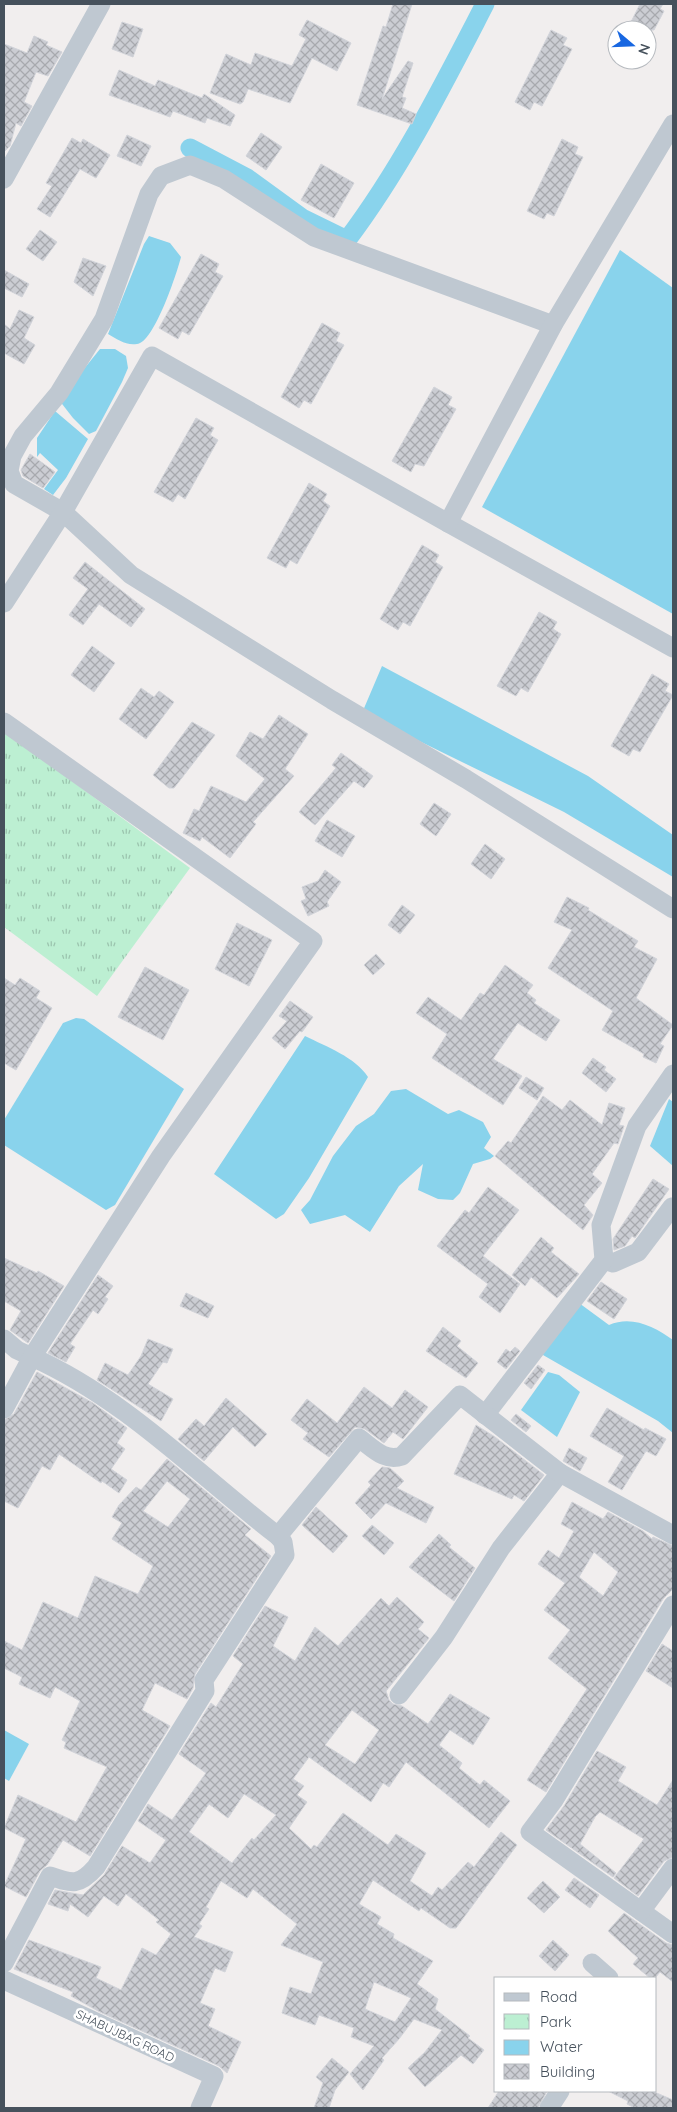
<svg xmlns="http://www.w3.org/2000/svg" width="677" height="2112" viewBox="0 0 677 2112" font-family="Quicksand,sans-serif">
	<style>
		.park { fill: url(#park-tufts) }
		.water { fill: #89d3ec }
		.lines { fill: none; stroke-linecap: round; stroke-linejoin: round }
		.canal { stroke: #89d3ec; stroke-width: 19 }
		.building { fill: url(#building-cross-hatch); stroke: #d2d4da; fill-rule: evenodd }
		.street { stroke: #bfc8d1; stroke-width: 19 }
		.labels { text-anchor: middle; stroke-width: 5; stroke-linejoin: round; paint-order: stroke }
		.street-label { font-size: 12px; fill: #46515c; stroke: #fff }
	</style>
	<defs>
		<pattern id="park-tufts" width="24" height="20" patternUnits="userSpaceOnUse" patternTransform="scale(1.25)"><rect width="24" height="20" fill="#bcefd2"/><path d="M3 7l-1-3M5 7V3M7 7l1-3M15 17l-1-3M17 17v-4M19 17l1-3" fill="none" stroke="#9bc4ae"/></pattern>
		<pattern id="building-cross-hatch" width="8" height="8" patternUnits="userSpaceOnUse" patternTransform="scale(1.25)"><rect width="8" height="8" fill="#cbcdd3"/><path d="M0 0l8 8M0 8l8-8" fill="none" stroke="#a7a9ae"/></pattern>
	</defs>
	<rect width="100%" height="100%" fill="#f1eeee"/>
	<path class="park" d="M4 731 190 868 97 996 4 927Z"/>
	<g class="water">
		<path d="M149 236 170 243 181 257C177 273 154 343 137 344 126 346 117 339 108 334L144 244Z"/>
		<path d="M620 250 673 288V614L482 507Z"/>
		<path d="M100 349H115L126 356 128 368 122 382 96 431 89 434 73 418 59 400Z"/>
		<path d="M55 411 88 439 66 478 53 495 44 489 58 470 40 453 37 457V438Z"/>
		<path d="M382 666 588 776 673 835V877L564 812 362 713Z"/>
		<path d="M76 1018 84 1019 184 1089 115 1205 106 1210 4 1145V1120L63 1023Z"/>
		<path d="M305 1036C327 1047 355 1057 368 1077L309 1178 284 1214 276 1219 214 1174Z"/>
		<path d="M406 1089 448 1114 459 1110 483 1122 491 1137 484 1148 494 1156 490 1159 473 1164 460 1193 453 1200 438 1199 418 1190 423 1164 399 1186 370 1232 345 1215 310 1224 301 1210 310 1200 333 1156 356 1126 374 1114 391 1091Z"/>
		<path d="M669 1099 673 1102V1166L650 1146Z"/>
		<path d="M579 1303 609 1325C632 1315 655 1327 673 1340V1433L658 1421 543 1355 544 1346Z"/>
		<path d="M548 1372 559 1375 580 1392 557 1437 521 1410Z"/>
		<path d="M4 1730 29 1744 9 1781 4 1778Z"/>
	</g>
	<g class="lines">
		<path class="canal" d="M190 148 247 178 302 218 347 240C402 167 443 85 485 4"/>
	</g>
	<g class="building">
		<path d="M393 4H412L382 99 408 61 413 63 402 97 406 98 402 108 416 114 412 124 357 105 383 26 386 27Z"/>
		<path d="M640 4H663L660 9 664 11 654 30H627Z"/>
		<path d="M307 20 351 43 337 71 312 58 290 103 248 89 243 102 240 104 210 93 226 54 251 65 255 53 292 66 306 39 299 35Z"/>
		<path d="M122 22 143 29 133 57 112 49Z"/>
		<path d="M551 30 567 38 563 45 572 49 542 106 534 102 530 110 515 102Z"/>
		<path d="M34 36 48 42 46 45 62 52 48 76 36 72 24 102 32 106 21 126 16 123 10 146 4 152V44L27 53Z"/>
		<path d="M119 70 155 86 158 80 202 98 204 94 235 115 230 126 207 118 205 123 173 111 170 117 109 95Z"/>
		<path d="M261 133 282 147 266 170 246 156Z"/>
		<path d="M127 135 151 146 141 166 117 156Z"/>
		<path d="M72 138 81 143 83 139 110 155 96 178 80 169 50 217 37 209 52 186 46 183Z"/>
		<path d="M562 139 578 147 575 154 583 157 554 216 547 213 544 219 527 211Z"/>
		<path d="M321 164 354 183 334 218 301 200Z"/>
		<path d="M40 230 57 242 43 261 26 249Z"/>
		<path d="M201 254 219 264 215 272 223 276 189 335 182 331 178 339 159 328Z"/>
		<path d="M83 258 106 266 93 296 74 282Z"/>
		<path d="M4 270 29 284 22 297 4 288Z"/>
		<path d="M19 310 34 317 24 338 35 345 24 364 4 353V324L10 329Z"/>
		<path d="M322 323 340 333 336 341 344 345 311 404 304 400 299 408 281 397Z"/>
		<path d="M434 387 452 397 448 405 456 409 424 466 415 464 411 472 392 461Z"/>
		<path d="M196 418 214 428 210 435 218 440 185 499 178 494 173 502 154 492Z"/>
		<path d="M30 454 55 472 43 488 23 476 21 470Z"/>
		<path d="M309 483 327 494 323 501 330 506 297 564 290 560 286 568 267 558Z"/>
		<path d="M422 545 439 555 435 562 443 567 410 626 403 622 398 630 380 619Z"/>
		<path d="M85 562 145 609 131 627 99 604 83 625 69 615 88 589 73 578Z"/>
		<path d="M539 612 557 622 553 629 561 634 528 692 521 688 516 696 497 686Z"/>
		<path d="M92 646 115 663 94 692 71 675Z"/>
		<path d="M652 674 669 684 665 691 673 695 640 752 633 749 629 756 611 746Z"/>
		<path d="M141 688 154 697 159 691 174 702 146 739 119 719Z"/>
		<path d="M279 715 308 734 285 769 294 776 253 822 256 824 230 858 202 837 200 841 183 833 194 809 199 811 211 786 246 802 265 779 236 756 250 732 263 739Z"/>
		<path d="M192 722 215 735 174 788H169L153 775Z"/>
		<path d="M341 753 373 776 364 788 354 781 315 825 299 812 336 768 332 765Z"/>
		<path d="M434 803 451 814 436 836 420 824Z"/>
		<path d="M327 820 355 836 342 857 315 841Z"/>
		<path d="M485 844 505 859 491 879 471 864Z"/>
		<path d="M325 870 341 882 327 902 329 906 308 916 301 901 306 899 302 887 318 881Z"/>
		<path d="M567 897 589 908 588 910 638 941 634 947 657 959 636 998 673 1025 660 1044 664 1046 656 1063 643 1057 644 1054 602 1030 613 1011 548 968 572 930 554 922Z"/>
		<path d="M402 905 415 915 400 934 388 925Z"/>
		<path d="M237 923 272 940 249 986 215 969Z"/>
		<path d="M376 954 385 964 373 975 364 965Z"/>
		<path d="M505 965 533 985 527 993 536 1000 534 1003 560 1020 546 1041 518 1023 493 1059 522 1076 503 1105 432 1058 447 1034 416 1013 428 997 461 1020 480 993 484 995Z"/>
		<path d="M145 967 189 990 163 1040 118 1017Z"/>
		<path d="M4 978 15 985 20 978 40 991 36 998 52 1008 16 1070 4 1063Z"/>
		<path d="M290 1001 313 1017 302 1032 300 1031 285 1049 272 1038 287 1021 279 1016Z"/>
		<path d="M593 1058 606 1067 604 1070 616 1079 606 1092 582 1073Z"/>
		<path d="M526 1077 544 1088 537 1100 519 1088Z"/>
		<path d="M543 1096 562 1110 570 1100 602 1125 609 1103 625 1108 619 1125 624 1126 618 1144 614 1143 592 1174 602 1183 584 1205 593 1215 583 1230 495 1156 508 1141 511 1143Z"/>
		<path d="M653 1179 669 1189 635 1238 632 1236 625 1246 614 1250 613 1239Z"/>
		<path d="M488 1187 519 1210 483 1256 520 1284 500 1313 479 1297 488 1284 437 1246 465 1210 469 1213Z"/>
		<path d="M541 1237 554 1248 551 1252 579 1274 557 1298 531 1277 525 1286 512 1275Z"/>
		<path d="M4 1258 37 1273 38 1271 64 1286 28 1343 10 1330 21 1311 4 1301Z"/>
		<path d="M98 1275 113 1286 105 1297 108 1299 98 1314 93 1310 70 1344 75 1347 66 1362 48 1353Z"/>
		<path d="M601 1282 627 1299 614 1319 587 1301Z"/>
		<path d="M186 1293 214 1306 208 1318 180 1306Z"/>
		<path d="M443 1327 461 1341 457 1346 478 1363 466 1378 426 1351Z"/>
		<path d="M148 1339 173 1349 167 1363 163 1362 148 1384 173 1399 161 1421 97 1380 105 1363 128 1375 141 1356Z"/>
		<path d="M515 1347 520 1351 506 1369 497 1362 506 1349 510 1352Z"/>
		<path d="M538 1365 545 1370 531 1389 524 1383Z"/>
		<path d="M37 1372 93 1403 127 1428 117 1443 125 1449 111 1469 127 1480 119 1493 102 1481 101 1483 59 1454 50 1470 42 1466 18 1508 4 1501V1420L14 1414Z"/>
		<path d="M364 1387 392 1408 405 1390 428 1407 403 1439 393 1432 384 1443 365 1429 355 1427 329 1457 303 1439 308 1433 291 1420 307 1399 337 1423Z"/>
		<path d="M226 1398 267 1434 255 1447 233 1427 204 1461 178 1439 196 1419 204 1426Z"/>
		<path d="M607 1408 644 1430 645 1428 666 1439 656 1456 646 1451 622 1490 608 1482 624 1456 590 1436Z"/>
		<path d="M516 1414 531 1426 526 1432 511 1420Z"/>
		<path d="M476 1425 495 1437 544 1475 524 1501 514 1495 512 1499 454 1474Z"/>
		<path d="M569 1448 587 1458 580 1471 563 1461Z"/>
		<path d="M167 1459 251 1529 245 1535 271 1556 195 1674 193 1688 187 1699 155 1683 142 1710 170 1726 90 1856 63 1840 47 1865 40 1871 26 1897 4 1886 26 1839 4 1828 18 1795 76 1822 107 1767 64 1748 66 1742 62 1740 80 1701 55 1687 50 1698 19 1684 22 1677 4 1668V1641L22 1650 43 1602 78 1618 95 1576 138 1594 153 1566 112 1539 122 1523 112 1517 119 1505 136 1487 141 1490ZM167 1481 190 1499 168 1527 143 1511Z"/>
		<path d="M382 1467 390 1468 404 1481 397 1488 434 1507 426 1523 386 1503 371 1519 355 1503 371 1485 368 1482Z"/>
		<path d="M572 1502 603 1519 608 1512 643 1531 652 1539 653 1537 673 1546V1589L663 1599 546 1792 527 1780 587 1689 548 1658 570 1630 544 1610 565 1583 538 1564 548 1550 559 1558 574 1531 561 1524ZM594 1552 618 1572 603 1596 579 1577Z"/>
		<path d="M316 1507 348 1536 333 1553 302 1525Z"/>
		<path d="M372 1525 394 1543 384 1555 362 1536Z"/>
		<path d="M439 1534 451 1545 449 1547 475 1568 454 1601 409 1567Z"/>
		<path d="M397 1597 424 1622 418 1629 429 1638 386 1691 389 1700 393 1704 402 1706 428 1724 450 1694 490 1718 473 1745 450 1730 439 1745 462 1763 459 1768 480 1785 484 1780 510 1801 489 1828 406 1762 389 1787 383 1783 371 1802 309 1757 293 1779 304 1786 297 1795 307 1802 289 1828 311 1849 314 1845 317 1847 343 1813 388 1845 396 1834 426 1853 410 1881 432 1896 438 1887 442 1890 468 1862 474 1867 501 1832 517 1845 456 1928H450L421 1908 419 1911 373 1880 359 1904 381 1917 377 1924 394 1934 393 1938 433 1961 417 1984 438 1999 435 2009 470 2036 468 2038 484 2050 473 2064 461 2055 425 2087 408 2068 425 2052 442 2030 414 2019 399 2039 382 2058 384 2060 363 2090 350 2074 374 2046 351 2037 354 2028 319 2015 315 2025 282 2013 290 1987 311 1994 323 1962 281 1945 297 1924 253 1889 247 1898 221 1881 206 1907 209 1909 199 1924 202 1926 194 1937 233 1952 225 1972 215 1968 200 2003 215 2009 208 2026 241 2042 227 2073 219 2066 100 2012 71 1996 73 1992 14 1969 29 1940 101 1967 96 1978 121 1990 142 1948 156 1955 171 1934 156 1922 159 1920 126 1894 118 1906 104 1896 88 1917 70 1904 68 1911 48 1904 55 1890 83 1895 104 1875 122 1846 150 1863 166 1840 138 1821 148 1804 172 1820 206 1773 179 1754 211 1703 216 1707 243 1664 233 1656 265 1606 288 1617 273 1646 295 1661 315 1627 338 1646 381 1598 389 1606ZM352 1710 379 1730 355 1764 325 1745ZM244 1794 276 1815 254 1840 252 1838 232 1863 189 1832 209 1804 228 1818ZM374 1982 411 1998 395 2022 365 2009Z"/>
		<path d="M662 1644 673 1651V1688L646 1671Z"/>
		<path d="M597 1751 626 1767 618 1781 657 1805 673 1780V1857L664 1861 638 1896 614 1878 644 1839 600 1812 595 1817 580 1844 616 1873 613 1877 546 1830 564 1806Z"/>
		<path d="M574 1878 599 1895 590 1908 565 1890Z"/>
		<path d="M543 1881 560 1897 544 1913 527 1898Z"/>
		<path d="M624 1913 666 1943 673 1945V1982L660 1972 655 1978H650L633 1964 638 1958 608 1931Z"/>
		<path d="M553 1940 569 1955 555 1971 539 1956Z"/>
		<path d="M332 2058 349 2072 335 2090 329 2108H314L323 2083 316 2077Z"/>
		<path d="M499 2091H547L538 2108H488Z"/>
		<path d="M608 2091H652L673 2100V2108H635L627 2104 628 2101Z"/>
	</g>
	<g class="lines">
		<g class="street">
			<path d="M4 179 101 4"/>
			<path d="M553 325 314 237 224 179 190 165 161 176 149 194 104 319 59 393 23 436 12 456 9 471 14 484 63 512 131 575 332 700 466 779 673 909"/>
			<path d="M448 523 673 648"/>
			<path d="M4 603 63 512 152 356 448 523 553 325 673 124"/>
			<path d="M4 722 313 941 161 1156 32 1357 17 1350 4 1339"/>
			<path d="M604 1260 613 1263 638 1252 672 1207"/>
			<path d="M4 1409 32 1357C126 1399 197 1474 278 1536"/>
			<path d="M485 1415 604 1260 601 1225 637 1126 673 1074"/>
			<path d="M673 1605 554 1800 530 1832 673 1934"/>
			<path d="M399 1695 444 1637 501 1548 560 1473"/>
			<path d="M641 1911 673 1868"/>
			<path d="M4 1963 50 1876C73 1884 79 1886 96 1867L205 1691 204 1680 285 1555 283 1542 278 1536 359 1438C373 1448 384 1462 402 1456L460 1395 560 1473 673 1535"/>
			<path d="M592 1963 609 1978"/>
			<path d="M4 1980 214 2076 200 2108"/>
			<path d="M549 2108 560 2091"/>
		</g>
	</g>
	<g class="labels">
		<g class="street-label">
			<text transform="translate(125 2036) rotate(25)" y="4">SHABUJBAG ROAD</text>
		</g>
	</g>
	<rect width="677" height="2112" fill="none" stroke="#46515c" stroke-width="10"/>
	<rect x="494" y="1977" width="162" height="115" fill="#ffffff" stroke="#b5b9be"/>
	<rect x="504" y="1993" width="25" height="8" fill="#bfc8d1" stroke="#b5b9be"/>
	<text x="540" y="2002" font-size="15" fill="#46515c">Road</text>
	<rect x="504" y="2014" width="25" height="15" fill="url(#park-tufts)" stroke="#b5b9be"/>
	<text x="540" y="2027" font-size="15" fill="#46515c">Park</text>
	<rect x="504" y="2040" width="25" height="15" fill="#89d3ec" stroke="#b5b9be"/>
	<text x="540" y="2052" font-size="15" fill="#46515c">Water</text>
	<rect x="504" y="2064" width="25" height="15" fill="url(#building-cross-hatch)" stroke="#b5b9be"/>
	<text x="540" y="2077" font-size="15" fill="#46515c">Building</text>
	<g transform="translate(632 45) rotate(109)"><circle r="24" fill="#ffffff" stroke="#b5b9be"/>
	<path d="M0-4L9 19L0 12L-9 19Z" fill="#1867e1"/>
	<text y="-8" font-size="14" font-weight="bold" text-anchor="middle" fill="#46515c">N</text>
	</g>
</svg>
